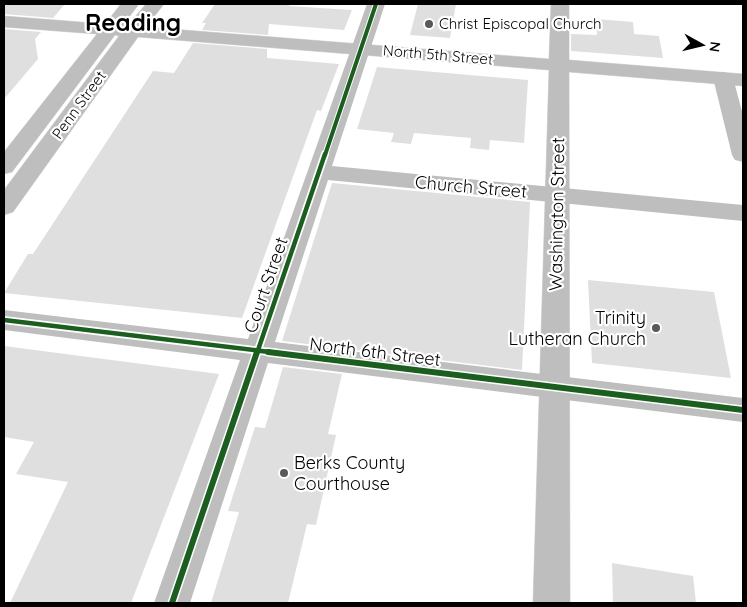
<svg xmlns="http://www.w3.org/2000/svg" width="747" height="607" viewBox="0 0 747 607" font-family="Quicksand,sans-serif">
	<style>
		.building { fill: #dfdfdf }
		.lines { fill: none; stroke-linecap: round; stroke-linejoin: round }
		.major-casing { stroke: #dbdbdb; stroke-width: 1 }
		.minor { fill: #bebebe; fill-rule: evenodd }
		.major { fill: #bebebe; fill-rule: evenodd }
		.cycleway-far2-casing { stroke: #fff; stroke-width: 6 }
		.cycleway-far1-casing { stroke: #fff; stroke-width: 8 }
		.cycleway-casing { stroke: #fff; stroke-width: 9 }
		.cycleway-far2 { stroke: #1b5e20; stroke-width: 4 }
		.cycleway-far1 { stroke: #1b5e20; stroke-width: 4.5 }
		.cycleway { stroke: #1b5e20; stroke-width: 6 }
		.poi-dot { fill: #595959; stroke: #fff; stroke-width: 2 }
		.labels { text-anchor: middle; stroke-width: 4.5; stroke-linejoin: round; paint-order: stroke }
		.far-poi-label { font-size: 15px; fill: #000; stroke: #fff; text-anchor: start }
		.far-street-label { font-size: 15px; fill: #000; stroke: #fff }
		.street-label { font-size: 18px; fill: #000; stroke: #fff }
		.poi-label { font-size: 18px; fill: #000; stroke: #fff; text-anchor: end }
		.far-town-label { font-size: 24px; font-weight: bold; fill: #000; stroke: #fff }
	</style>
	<rect width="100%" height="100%" fill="#fff"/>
	<g class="building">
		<path d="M4 4H65L53 18 4 14Z"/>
		<path d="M215 4H290L289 6 352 10 344 30 269 24 268 35 202 30 206 23H202Z"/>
		<path d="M418 4H456L450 38 410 35Z"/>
		<path d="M596 19 633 22 634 34 659 36 663 58 571 51V34L597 35Z"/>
		<path d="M4 29 41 32 35 39 38 59 4 99Z"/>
		<path d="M193 43 267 49V58L339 64 321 111 317 110 242 318 4 293 28 254H33L153 71 174 73Z"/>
		<path d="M377 67 528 80 524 143 490 140 489 150 470 148 471 138 414 133 411 144 391 142 394 133 357 129Z"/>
		<path d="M332 183 530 202 522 370 282 341Z"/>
		<path d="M588 280 714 292 731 378 592 363Z"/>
		<path d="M4 346 219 374 131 603H10L68 482 16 474 34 442 4 437Z"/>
		<path d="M283 367 342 374 328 434 336 435 316 525 307 524 288 603H211L239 512 228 511 255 427 265 428Z"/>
		<path d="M612 563 693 576 696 603H613Z"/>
	</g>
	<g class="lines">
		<g class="major-casing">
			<path id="major" d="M121 4H139L123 25H128L146 4H164L146 27 549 59 551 4H569V60L743 74V86L569 72 570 603H533L549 70 138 37 13 212 4 215V190L119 36 115 35 12 172 4 174V152L97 34 4 27V16L105 24Z"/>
		</g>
		<g class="minor">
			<path d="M367 4H385L332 166 743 205V221L328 180 275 342 743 398V422L268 363 190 603H154L240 360 4 330V310L248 339Z"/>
			<path d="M723 72 730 74 733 78 743 115V162L735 160 732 155 713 78 716 74Z"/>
		</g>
		<use href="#major" class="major"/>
		<g class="cycleway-far2-casing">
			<path id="cycleway-far2" d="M325 155 376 4"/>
		</g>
		<g class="cycleway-far1-casing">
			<g id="cycleway-far1">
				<path d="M4 320 278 353"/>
				<path d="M257 353 325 154"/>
			</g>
		</g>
		<g class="cycleway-casing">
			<g id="cycleway">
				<path d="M268 352 743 410"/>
				<path d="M172 603 257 352"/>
			</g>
		</g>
		<use href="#cycleway-far2" class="cycleway-far2"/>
		<use href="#cycleway-far1" class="cycleway-far1"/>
		<use href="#cycleway" class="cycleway"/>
	</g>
	<g class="poi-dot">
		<circle cx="429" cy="24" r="5"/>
		<circle cx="656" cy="328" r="5"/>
		<circle cx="284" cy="473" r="5"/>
	</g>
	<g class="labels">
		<g class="far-poi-label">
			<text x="439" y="29">Christ Episcopal Church</text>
		</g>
		<g class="far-street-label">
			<text transform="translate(438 55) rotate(5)" y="5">North 5th Street</text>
			<text transform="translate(79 105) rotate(-54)" y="5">Penn Street</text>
		</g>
		<g class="street-label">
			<text transform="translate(471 187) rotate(5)" y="6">Church Street</text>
			<text transform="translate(557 214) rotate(-89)" y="6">Washington Street</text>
			<text transform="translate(266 285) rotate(-71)" y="6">Court Street</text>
			<text transform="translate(375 352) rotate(7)" y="6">North 6th Street</text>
		</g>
		<g class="poi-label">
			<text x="646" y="324">Trinity<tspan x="646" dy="21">Lutheran Church</tspan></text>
			<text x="294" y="469" text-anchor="start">Berks County<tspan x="294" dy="21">Courthouse</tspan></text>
		</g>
		<g class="far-town-label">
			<text x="133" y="31">Reading</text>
		</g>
	</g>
	<rect width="747" height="607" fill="none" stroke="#000000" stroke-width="10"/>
	<g transform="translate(702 45) rotate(98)" stroke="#ffffff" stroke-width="4" paint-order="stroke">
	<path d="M0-4L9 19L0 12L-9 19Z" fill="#000000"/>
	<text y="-8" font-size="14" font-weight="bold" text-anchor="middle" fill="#000000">N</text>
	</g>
</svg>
